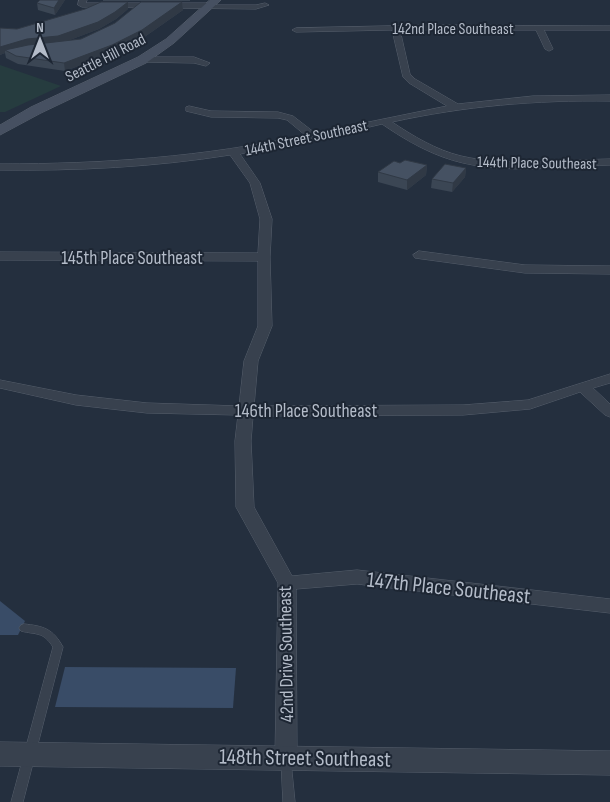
<svg xmlns="http://www.w3.org/2000/svg" width="610" height="802" viewBox="0 0 610 802" font-family="'Sofia Sans Condensed',sans-serif">
	<style>
		.green { fill: #263c3f }
		.water { fill: #394c67 }
		.lines { fill: none; stroke-linecap: round; stroke-linejoin: round }
		.service-casing { stroke: #565f6c; stroke-width: 1 }
		.minor-casing { stroke: #565f6c; stroke-width: 1 }
		.tertiary-casing { stroke: #565f6c; stroke-width: 1 }
		.secondary-casing { stroke: #565f6c; stroke-width: 1 }
		.service { fill: #38414e; fill-rule: evenodd }
		.minor { fill: #38414e; fill-rule: evenodd }
		.tertiary { fill: #38414e; fill-rule: evenodd }
		.secondary { fill: #465061; fill-rule: evenodd }
		.wall { fill: #3b4654 }
		.shaded-wall { fill: #303945 }
		.building { fill: #455162; stroke: #303945 }
		.labels { text-anchor: middle; stroke-width: 4; stroke-linejoin: round; paint-order: stroke }
		.far-street-label { font-size: 16px; fill: #b4bcc9; stroke: #1d2633 }
		.street-label { font-size: 19px; fill: #b4bcc9; stroke: #1d2633 }
		.near-street-label { font-size: 22px; fill: #b4bcc9; stroke: #1d2633 }
	</style>
	<rect width="100%" height="100%" fill="#242f3e"/>
	<path class="green" d="M0 65 61 86 5 112H0Z"/>
	<g class="water">
		<path d="M0 601 25 621 18 635H0Z"/>
		<path d="M65 667 236 668 233 708 55 707Z"/>
	</g>
	<g class="lines">
		<g class="service-casing">
			<g id="service">
				<path d="M24 624C44 626 53 629 63 647L23 802H11L53 647C43 631 36 635 21 631L19 628 21 625Z"/>
				<path d="M286 757 290 759 291 762 295 802H283L281 762 282 759Z"/>
			</g>
		</g>
		<g class="minor-casing">
			<g id="minor">
				<path d="M79 0H87L86 3H212L216 5H256L265 3 269 5 256 9 82 7 78 5Z"/>
				<path d="M432 25 610 26V30H544L553 49 549 51 545 49 536 30H400L410 74 415 79 458 104 533 96 610 95V101C536 100 465 106 392 122 413 136 436 150 461 156 508 167 562 160 610 159V165C556 167 494 176 443 157 421 149 401 137 382 124L314 140 240 154 260 183 272 219 270 257 272 326 258 361 254 406 463 405 528 400 610 374V383L593 388 610 404V417L605 415 580 392 530 409 463 415 253 416 251 441 254 507 292 576 357 570 610 599V613L357 584 296 589 297 757 294 764 286 767 278 764 275 757 278 583 236 507 235 441 238 415 147 413 76 405 0 388V380L76 395 147 403 239 406 244 361 258 326V261L0 260V252L258 253 260 219 250 183 230 155C154 167 77 171 0 170V164C103 164 204 157 305 135L287 120 278 118 211 117 186 111V107L189 106 211 111 278 112 293 116 315 133 447 106 409 83 403 77 392 30 296 32 292 30 296 28Z"/>
				<path d="M142 57H194L210 63 206 66 194 63 139 62V58Z"/>
				<path d="M419 251 525 265 610 266V274L525 273 415 258 413 255Z"/>
			</g>
		</g>
		<g class="tertiary-casing">
			<path id="tertiary" d="M0 742 610 751V775L0 766Z"/>
		</g>
		<g class="secondary-casing">
			<path id="secondary" d="M210 0H221L174 43 146 63 41 113 0 135V125L31 107 138 57 166 39Z"/>
		</g>
		<use href="#service" class="service"/>
		<use href="#minor" class="minor"/>
		<use href="#tertiary" class="tertiary"/>
		<use href="#secondary" class="secondary"/>
	</g>
	<g class="wall">
		<path d="M65 0 55 15 38 10 37 3Z"/>
		<rect x="103" y="0" width="87" height="1"/>
		<path d="M182 2 183 10 143 38 113 53 65 71 18 64 6 58 5 53 0 55V28L17 29 128 9 116 19 99 29 67 41 81 39Z"/>
		<path d="M400 163 427 165 426 175 407 190 378 182V172Z"/>
		<path d="M466 168 465 177 452 192 431 188 432 179Z"/>
	</g>
	<g class="shaded-wall">
		<path d="M59 0H65L55 15 54 8Z"/>
		<path d="M128 2V9L116 19 99 29 59 44 5 50V53L0 55V47Z"/>
		<path d="M182 2 183 10 143 38 113 53 65 71 64 63Z"/>
		<path d="M427 165 426 175 407 190V180Z"/>
		<path d="M466 168 465 177 452 192 453 183Z"/>
	</g>
	<g class="building">
		<path d="M40 0H59L54 8 37 3Z"/>
		<path d="M101 2H128L115 12 98 22 58 36 27 39 0 47V28L17 29 85 9Z"/>
		<path d="M141 2H182L142 30 112 45 64 63 16 56 5 50 28 45 81 39 115 23Z"/>
		<path d="M405 160 427 165 407 180 378 172 394 161 400 163Z"/>
		<path d="M445 164 466 168 453 183 432 179Z"/>
	</g>
	<g class="labels">
		<g class="far-street-label">
			<text x="453" y="34">142nd Place Southeast</text>
			<text transform="translate(105 57) rotate(-27)" y="6">Seattle Hill Road</text>
			<text transform="translate(306 137) rotate(-12)" y="6">144th Street Southeast</text>
			<text transform="translate(537 162) rotate(1)" y="6">144th Place Southeast</text>
		</g>
		<g class="street-label">
			<text x="132" y="264">145th Place Southeast</text>
			<text x="306" y="417">146th Place Southeast</text>
			<text transform="translate(285 654) rotate(-91)" y="7">42nd Drive Southeast</text>
		</g>
		<g class="near-street-label">
			<text transform="translate(449 587) rotate(6)" y="8">147th Place Southeast</text>
			<text transform="translate(305 757) rotate(1)" y="8">148th Street Southeast</text>
		</g>
	</g>
	<g transform="translate(40 40)" stroke="#1d2633" stroke-width="4" paint-order="stroke">
	<path d="M0-4L9 19L0 12L-9 19Z" fill="#b4bcc9"/>
	<text y="-8" font-size="14" font-weight="bold" text-anchor="middle" fill="#b4bcc9">N</text>
	</g>
</svg>
